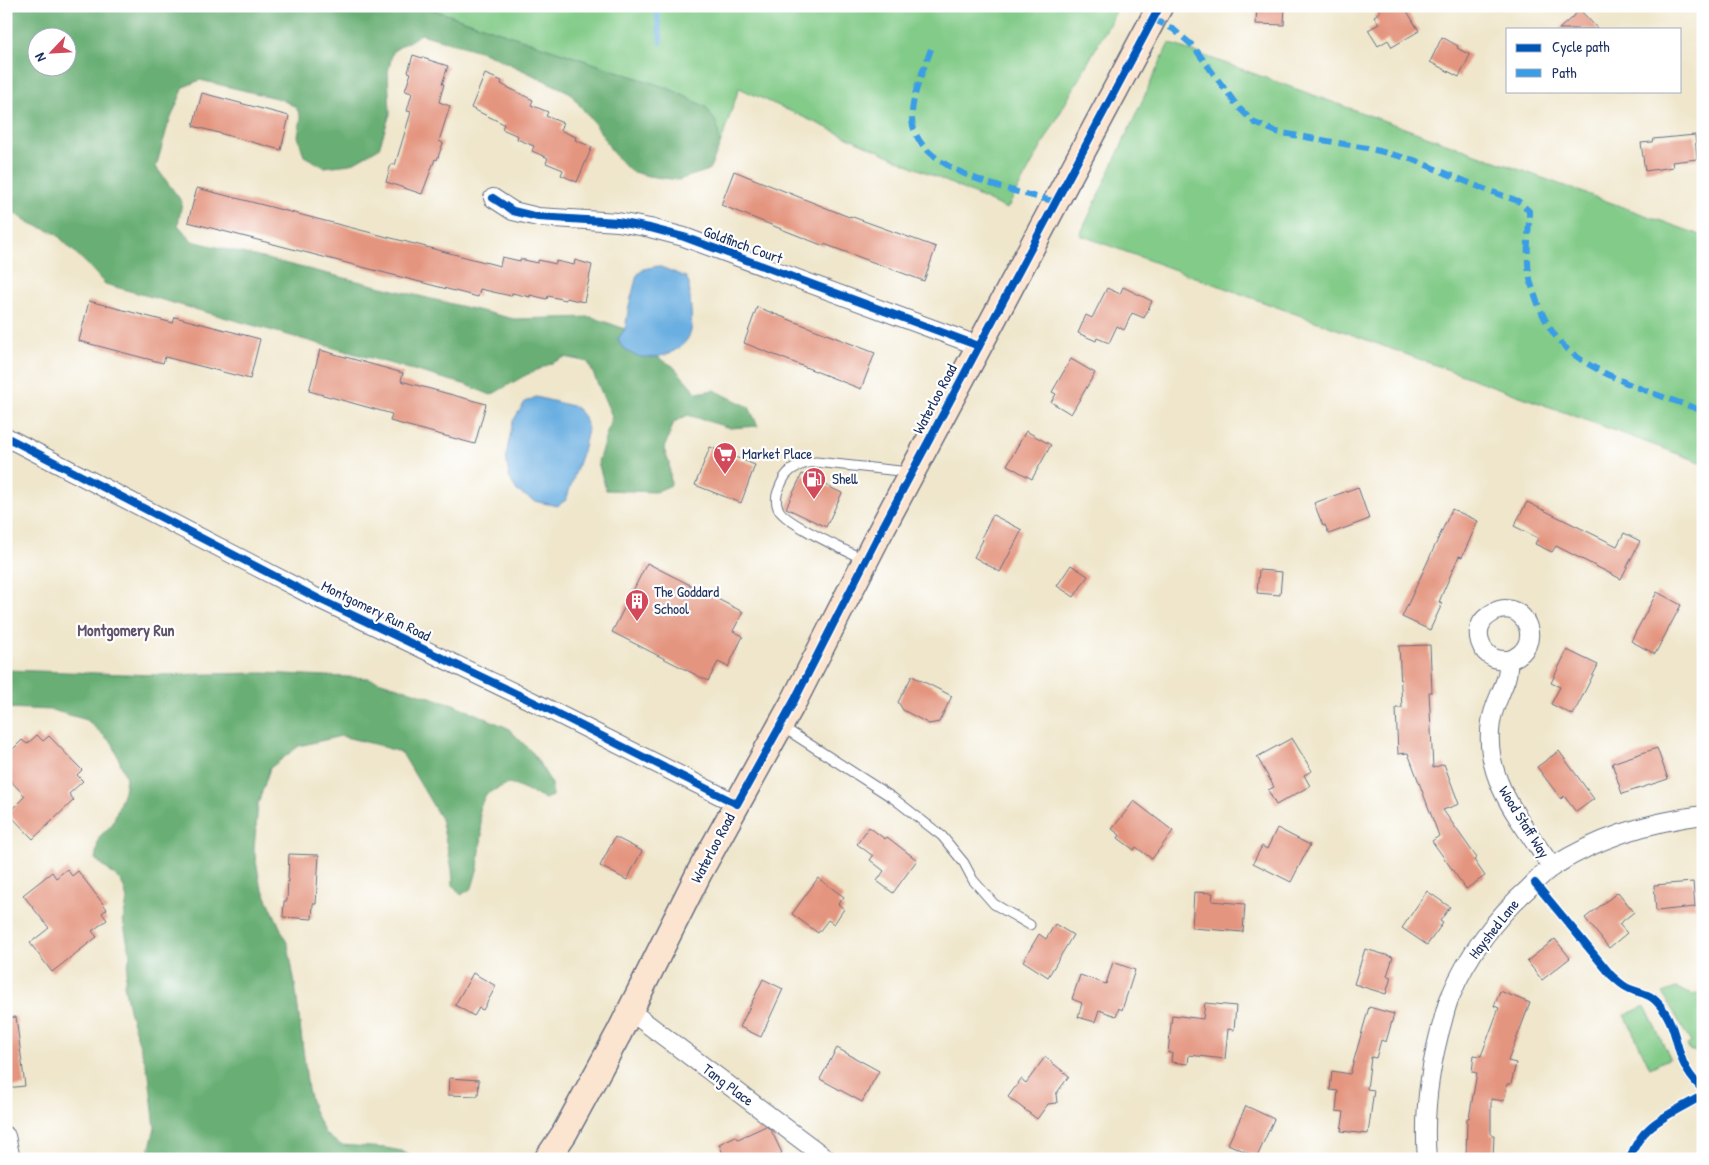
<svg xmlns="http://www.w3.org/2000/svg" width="1709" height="1165" viewBox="0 0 1709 1165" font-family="'Patrick Hand',sans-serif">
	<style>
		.green { fill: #82cb88; stroke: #4e7d73 }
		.forest { fill: #69af74; stroke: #426f69; fill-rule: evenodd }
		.water { fill: #6bafe1; stroke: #436fa0 }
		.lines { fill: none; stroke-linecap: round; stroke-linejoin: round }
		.stream { stroke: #6bafe1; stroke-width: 5.5 }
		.building { fill: #e4957f }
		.service-casing { stroke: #656f84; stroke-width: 11 }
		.minor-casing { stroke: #656f84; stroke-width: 20 }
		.secondary-casing { stroke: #656f84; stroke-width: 28 }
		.path { stroke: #656f84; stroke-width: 3; stroke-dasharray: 1 4; stroke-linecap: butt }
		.service { stroke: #fff; stroke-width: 9 }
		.minor { stroke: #fff; stroke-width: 18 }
		.secondary { stroke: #fce5d0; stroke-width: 25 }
		.quiet { stroke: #3b9de6; stroke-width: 6; stroke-dasharray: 12 6; stroke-linecap: butt }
		.cycleway-casing { stroke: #fff; stroke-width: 11 }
		.cycleway { stroke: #0057b8; stroke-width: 8 }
		.labels { text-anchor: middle; stroke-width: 4.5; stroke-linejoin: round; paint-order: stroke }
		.street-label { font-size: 15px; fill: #1b2f5e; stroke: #fff }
		.poi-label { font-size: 15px; fill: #1b2f5e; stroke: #fff; text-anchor: start }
		.neighbourhood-label { font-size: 16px; font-weight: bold; fill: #61536a; stroke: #fff }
	</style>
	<rect width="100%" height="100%" fill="#fff"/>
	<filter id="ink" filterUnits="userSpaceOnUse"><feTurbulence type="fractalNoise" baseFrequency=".02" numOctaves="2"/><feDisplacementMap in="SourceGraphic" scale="10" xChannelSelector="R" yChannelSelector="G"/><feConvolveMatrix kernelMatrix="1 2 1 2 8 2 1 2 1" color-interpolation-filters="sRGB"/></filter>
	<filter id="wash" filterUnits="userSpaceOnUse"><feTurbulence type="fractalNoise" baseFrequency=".0096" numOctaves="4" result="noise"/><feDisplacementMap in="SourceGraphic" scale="20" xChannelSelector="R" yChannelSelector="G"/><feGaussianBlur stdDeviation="1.12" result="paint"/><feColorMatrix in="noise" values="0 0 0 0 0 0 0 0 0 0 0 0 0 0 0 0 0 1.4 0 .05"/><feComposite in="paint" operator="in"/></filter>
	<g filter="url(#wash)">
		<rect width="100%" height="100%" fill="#efe6cb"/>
		<g class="green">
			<path d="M422 6H1111L1118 8 1007 209 739 88 720 145C713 105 704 106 670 89Z"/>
			<path d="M1169 43 1703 236V463L1080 235Z"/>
			<path d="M1676 988 1693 995 1703 991V1054L1689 1050 1687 1045 1691 1043 1663 993Z"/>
			<path d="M1645 1006 1670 1058 1650 1068 1625 1015Z"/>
		</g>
		<g class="forest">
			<path d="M6 6H422L670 89 706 107 717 124 720 145 709 170 678 180 648 176 630 171 613 153 598 128 569 92 486 53 421 34 393 51 388 72 390 114 379 148 351 164 324 167 304 156 298 136 301 118 296 107 280 99 200 80 184 87 168 125 156 167 182 202 178 225 192 241 514 319 592 317 625 329 618 339 643 357H657L673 366 697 393 714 390 749 407 758 426 730 428 688 415 674 422 664 449 669 463 671 485 655 492 606 490 598 462 612 416 588 362 565 357 524 376 491 395 467 385 105 284 87 264 55 233 32 224 12 212 6 201ZM38 38H68V68H38Z"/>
			<path d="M6 670 156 675 263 673 368 678 453 704 508 728 533 753 552 784V796L545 799 509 783 486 794 479 809 482 834 478 867 472 888 461 895 453 885 452 869 441 819 402 753 378 745 341 736 299 746 270 768 258 804 254 849 260 883 288 945 295 984 308 1090 314 1111 325 1134 341 1145 385 1148 402 1151 415 1159H147L155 1128 149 1075 130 1014 124 985 130 955 123 920 127 901 125 891 121 881 95 859 99 837 112 825 124 791 126 778 113 744 87 720 52 710 6 708Z"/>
		</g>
		<g class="water">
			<path d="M658 266 686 277 689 284C689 296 694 325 690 334 680 360 628 368 618 339L625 329 629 306 637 275 644 269Z"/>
			<path d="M536 397 576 407 584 417 588 429 584 447 566 500 557 506 534 501 517 491 509 477 506 456 513 421 525 402Z"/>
		</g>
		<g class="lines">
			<path class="stream" d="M656 6 661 42"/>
		</g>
		<g id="blocks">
			<g class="building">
				<path d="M1257 6H1285L1284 25 1256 24Z"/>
				<path d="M1377 6H1404L1419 31 1392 47 1388 40 1378 46 1368 30 1379 24 1374 16 1380 12Z"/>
				<path d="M1580 10 1598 29H1559Z"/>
				<path d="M1442 37 1458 46 1457 48 1470 55 1459 77 1430 62Z"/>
				<path d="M413 55 448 66 442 84H444L439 102 450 106 439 141 443 143 437 160 435 159 422 194 386 182 391 164 395 165 411 112 407 111 412 93 405 91 411 73 408 72Z"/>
				<path d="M485 74 502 81 501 84 533 100 531 105 548 112 546 116 563 123 560 130 576 137 575 140 592 147 577 182 561 175 563 170 546 163 548 158 532 151 534 146 517 139 518 136 502 129 504 124 471 108Z"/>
				<path d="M202 93 289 116 281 150 193 126Z"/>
				<path d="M1695 135 1697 159 1672 162 1673 167 1645 171 1641 143 1652 142 1653 139Z"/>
				<path d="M734 171 849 217 850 216 936 247 924 281 824 244V246L721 205Z"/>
				<path d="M197 188 500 266 502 257 520 261V259L538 263V260L556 264V261L574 265 575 260 592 265 584 302 566 298V300L548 296 547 299 530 295V297L512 293 511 296 480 289 478 297 188 222Z"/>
				<path d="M1123 287 1152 301 1144 318 1132 313 1124 330 1117 326 1109 343 1097 338 1096 341 1078 333 1086 315 1092 318 1107 288 1120 294Z"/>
				<path d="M89 301 173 323 175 317 260 339 250 379 165 357 163 363 79 341Z"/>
				<path d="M757 307 875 353 861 389 744 343Z"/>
				<path d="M320 350 403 373 401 381 486 404 475 444 390 421 392 414 309 391Z"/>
				<path d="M1071 359 1095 373 1071 414 1051 402 1056 394 1052 392Z"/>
				<path d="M1026 431 1051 445 1032 479 1007 465Z"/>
				<path d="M710 447 755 465 741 503 695 485Z"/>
				<path d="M802 474 842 493 826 527 786 508Z"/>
				<path d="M1358 487 1369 519 1329 534 1325 525 1323 526 1314 503Z"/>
				<path d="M1527 502 1617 546 1624 533 1640 541 1621 579 1556 546 1552 552 1535 544 1538 538 1514 526Z"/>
				<path d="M1452 509 1478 521 1462 557 1459 556 1444 590 1439 602 1442 604 1430 630 1402 617Z"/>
				<path d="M993 515 1022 530 1000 572 974 557 983 540 981 538Z"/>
				<path d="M647 563 743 612 733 631 743 636 728 667 718 662 708 681 612 632Z"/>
				<path d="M1071 565 1088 576 1074 597 1057 586Z"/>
				<path d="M1259 570 1282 572 1280 595 1257 593Z"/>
				<path d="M1657 592 1681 605 1655 654 1631 641Z"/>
				<path d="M1430 645 1432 692H1429L1433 768 1444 764 1459 804 1443 810 1477 858 1474 860 1485 876 1466 889 1432 841 1439 836 1408 753 1398 754 1396 708H1402L1399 646Z"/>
				<path d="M1567 650 1598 665 1573 715 1551 704 1560 687 1551 683Z"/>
				<path d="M912 676 952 696 939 722 929 724 903 710 898 702Z"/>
				<path d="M37 735 43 741 49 736 82 770 77 775 83 781 69 794 74 800 33 839 8 813 25 796 6 776V756L22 740 27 744Z"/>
				<path d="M1292 738 1312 771 1304 775 1310 786 1276 805 1268 790 1274 787 1257 757Z"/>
				<path d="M1657 748 1668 779 1622 794 1612 763Z"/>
				<path d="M1559 751 1594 799 1576 812 1564 796 1561 799 1537 767Z"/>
				<path d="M1134 801 1173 831 1152 859 1136 847 1134 850 1118 838 1120 835 1112 829Z"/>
				<path d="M869 827 885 839 887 837 917 860 893 893 877 881 884 871 870 860 873 856 857 844Z"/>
				<path d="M1277 828 1310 845 1291 882 1253 863 1262 846 1267 849Z"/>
				<path d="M615 837 642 851 627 880 600 866Z"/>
				<path d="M289 854 319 855 316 904H313L312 919 283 917 284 901H287Z"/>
				<path d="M67 869 72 876 78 871 107 909 102 913 107 920 92 931 97 937 52 972 30 943 49 928 23 895 52 872 56 878Z"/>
				<path d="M818 878 844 897 838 904 844 909 834 924 828 920 818 933 792 914Z"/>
				<path d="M1693 882 1695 907 1656 911 1654 885Z"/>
				<path d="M1427 891 1450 907 1440 921 1443 923 1427 945 1402 928Z"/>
				<path d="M1194 892 1213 893 1212 901 1245 904 1243 932 1192 928Z"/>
				<path d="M1618 892 1634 912 1619 924 1627 933 1609 948 1585 918Z"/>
				<path d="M1055 924 1073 935 1048 977 1023 961 1039 934 1046 939Z"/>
				<path d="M1555 939 1570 958 1542 980 1527 961Z"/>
				<path d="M1365 949 1393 957 1387 976 1391 977 1386 994 1354 984Z"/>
				<path d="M1113 962 1135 970 1122 1010 1119 1008 1116 1016 1099 1010 1095 1022 1078 1017 1082 1003 1072 999 1080 975 1106 984Z"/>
				<path d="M473 973 496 986 483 1010 479 1008 474 1016 455 1005Z"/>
				<path d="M763 979 783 989 761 1037 740 1027Z"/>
				<path d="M1500 991 1530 1003 1508 1061 1516 1063 1511 1084H1507L1504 1101 1491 1099V1135H1494L1493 1159H1466L1467 1118H1469L1477 1073 1472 1072 1474 1055 1481 1056 1499 1008 1494 1006Z"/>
				<path d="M1205 1003 1236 1006 1234 1030 1228 1029 1225 1059 1189 1055 1188 1064 1171 1062 1172 1053H1168L1172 1015 1203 1019Z"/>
				<path d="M1369 1007 1394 1014 1386 1042 1381 1040 1376 1058 1371 1057 1367 1089 1374 1090 1368 1134 1341 1131 1344 1112 1336 1111 1338 1091 1330 1090 1332 1071 1350 1074Z"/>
				<path d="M16 1017 25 1086 6 1088V1018Z"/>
				<path d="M837 1048 879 1071 862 1102 820 1079Z"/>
				<path d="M1045 1057 1069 1076 1056 1094 1057 1103 1048 1104 1037 1119 1008 1097 1021 1079 1026 1083Z"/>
				<path d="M449 1078 479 1080 478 1096 448 1095Z"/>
				<path d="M1246 1106 1274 1119 1257 1157 1228 1144Z"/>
				<path d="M766 1126 771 1130 782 1153 770 1159H725L719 1144 736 1136 738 1139Z"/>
			</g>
		</g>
	</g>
	<g filter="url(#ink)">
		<use href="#blocks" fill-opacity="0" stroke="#656f84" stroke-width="1"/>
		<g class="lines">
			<g class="service-casing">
				<g id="service">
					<path d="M863 559C847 551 782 522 778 508 774 498 778 491 782 482 788 468 802 463 816 462L909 472"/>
					<path d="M781 726 893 798 942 836 964 863 973 880 994 904 1030 925"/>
				</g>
			</g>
			<g class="minor-casing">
				<g id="minor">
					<path d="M493 198 513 211 538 217 618 222 650 228 684 237 979 346"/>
					<path d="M6 437 319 599 544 707 737 804"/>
					<path d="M1509 660C1547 647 1525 597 1494 612 1489 615 1485 617 1482 622 1475 634 1480 652 1494 658 1498 660 1504 660 1509 660 1508 666 1508 673 1506 679 1501 694 1493 707 1491 722 1482 779 1523 824 1552 867"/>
					<path d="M630 1011 827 1159"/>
					<path d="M6 1136 11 1159"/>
					<path d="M1427 1159C1423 1112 1430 1065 1443 1020 1445 1012 1447 1003 1451 995 1467 956 1496 917 1528 889 1536 881 1544 872 1554 866 1599 837 1650 822 1703 815"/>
				</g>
			</g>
			<g class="secondary-casing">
				<path id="secondary" d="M547 1159 564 1134 619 1033 699 873 794 701 877 538 1160 6"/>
			</g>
			<g class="path">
				<path d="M1546 896 1611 975C1617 980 1622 986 1630 989 1645 995 1651 993 1662 1008 1674 1023 1676 1044 1683 1062 1687 1072 1695 1082 1703 1090"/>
				<path d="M1630 1159C1640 1123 1674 1113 1703 1095"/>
			</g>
			<use href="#service" class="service"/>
			<use href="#minor" class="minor"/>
			<use href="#secondary" class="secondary"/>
			<g class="quiet">
				<path d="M1153 19 1173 29 1193 46 1238 107 1255 123 1277 132 1367 148 1414 160 1484 189 1518 201 1529 211C1529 234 1525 261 1531 283 1537 304 1547 328 1562 344 1591 375 1662 396 1703 411"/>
				<path d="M931 49C924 69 914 90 912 112 907 171 1015 191 1057 202"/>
			</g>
			<g class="cycleway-casing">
				<g id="cycleway">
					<path d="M493 198 513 211 538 217 618 222 650 228 684 237 979 346"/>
					<path d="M6 437 319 599 544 707 737 804 794 701 877 538 1160 6"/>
					<path d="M1535 883 1611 975C1617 980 1622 986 1630 989 1645 995 1651 993 1662 1008 1674 1023 1676 1044 1683 1062 1687 1072 1695 1082 1703 1090"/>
					<path d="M1630 1159C1640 1123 1674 1113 1703 1095"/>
				</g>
			</g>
			<use href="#cycleway" class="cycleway"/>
		</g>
	</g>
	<defs>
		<g id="supermarket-pin" transform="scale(1.25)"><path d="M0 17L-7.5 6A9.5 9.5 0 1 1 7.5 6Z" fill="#d1495b" stroke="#fff"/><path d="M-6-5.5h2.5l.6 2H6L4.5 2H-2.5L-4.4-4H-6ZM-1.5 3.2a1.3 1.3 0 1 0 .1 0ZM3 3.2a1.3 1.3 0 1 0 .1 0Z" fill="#fff"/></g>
		<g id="fuel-pin" transform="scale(1.25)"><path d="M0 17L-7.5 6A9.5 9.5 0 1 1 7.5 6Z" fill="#d1495b" stroke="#fff"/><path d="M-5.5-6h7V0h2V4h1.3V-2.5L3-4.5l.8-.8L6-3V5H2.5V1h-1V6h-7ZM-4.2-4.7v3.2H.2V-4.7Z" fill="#fff"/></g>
		<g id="building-pin" transform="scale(1.25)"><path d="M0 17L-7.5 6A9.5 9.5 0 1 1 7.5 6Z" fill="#d1495b" stroke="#fff"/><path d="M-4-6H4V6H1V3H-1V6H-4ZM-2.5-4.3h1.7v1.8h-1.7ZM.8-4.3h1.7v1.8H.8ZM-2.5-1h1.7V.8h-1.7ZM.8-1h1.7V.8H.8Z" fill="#fff"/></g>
	</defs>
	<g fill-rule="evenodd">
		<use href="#supermarket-pin" x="725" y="454"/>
		<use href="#fuel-pin" x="814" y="479"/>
		<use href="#building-pin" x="637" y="601"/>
	</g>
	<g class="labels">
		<g class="street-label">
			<text transform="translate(743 245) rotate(20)" y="5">Goldfinch Court</text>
			<text transform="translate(935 399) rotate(-62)" y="5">Waterloo Road</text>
			<text transform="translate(376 611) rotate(26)" y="5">Montgomery Run Road</text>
			<text transform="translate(1524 822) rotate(58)" y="5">Wood Staff Way</text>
			<text transform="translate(713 848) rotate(-62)" y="5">Waterloo Road</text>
			<text transform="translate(1494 929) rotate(-52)" y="5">Hayshed Lane</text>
			<text transform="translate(728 1085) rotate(37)" y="5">Tang Place</text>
		</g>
		<g class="poi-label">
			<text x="742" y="459">Market Place</text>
			<text x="832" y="484">Shell</text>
			<text x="654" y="597">The Goddard<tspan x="654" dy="17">School</tspan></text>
		</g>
		<g class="neighbourhood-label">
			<text x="126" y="636">Montgomery Run</text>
		</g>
	</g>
	<rect width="1709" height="1165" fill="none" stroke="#fff" stroke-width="25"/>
	<rect x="1506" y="28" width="175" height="65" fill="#ffffff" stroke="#a4acbf"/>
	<rect x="1516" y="44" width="25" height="8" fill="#0057b8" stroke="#a4acbf"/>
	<text x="1552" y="52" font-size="15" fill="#1b2f5e">Cycle path</text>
	<rect x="1516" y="69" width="25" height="8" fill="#3b9de6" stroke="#a4acbf"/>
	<text x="1552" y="78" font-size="15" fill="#1b2f5e">Path</text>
	<g transform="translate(52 52) rotate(245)"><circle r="24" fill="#ffffff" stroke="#a4acbf"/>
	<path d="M0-4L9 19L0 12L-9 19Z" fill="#d1495b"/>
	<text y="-8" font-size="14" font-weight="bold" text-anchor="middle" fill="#1b2f5e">N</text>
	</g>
</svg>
